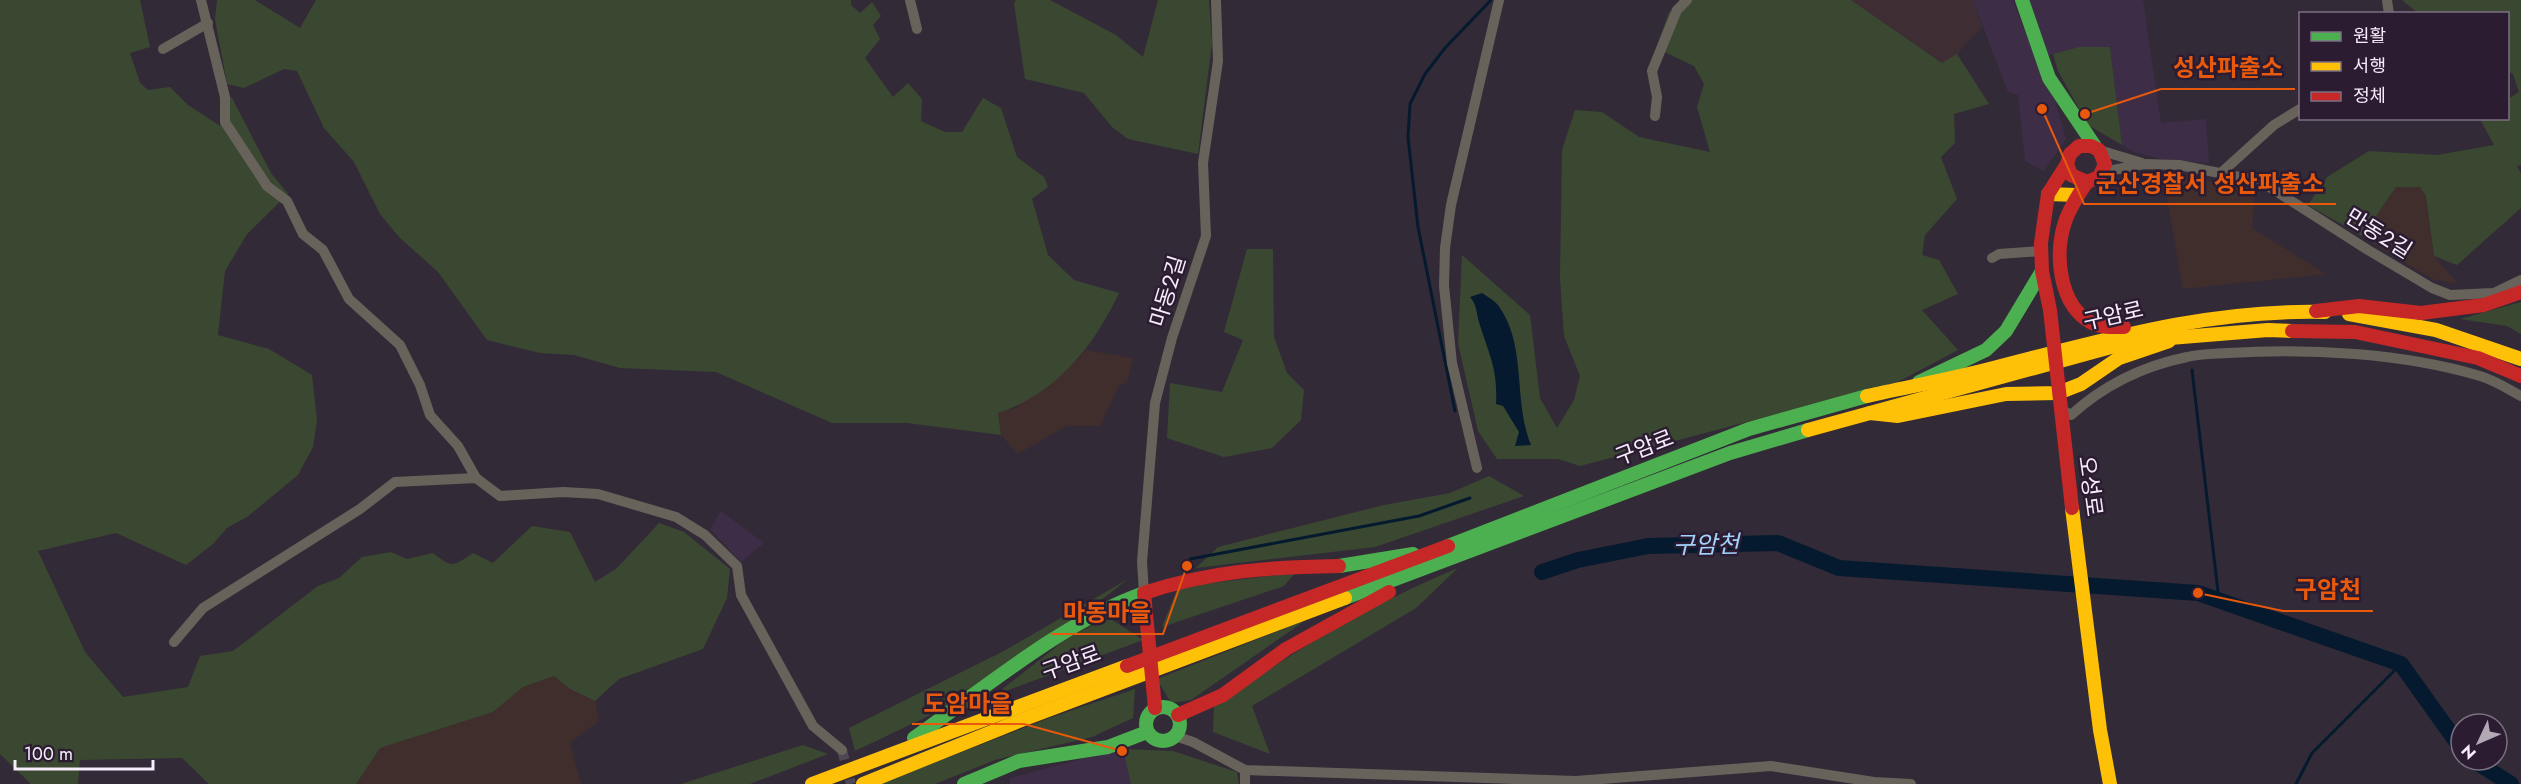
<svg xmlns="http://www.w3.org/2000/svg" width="2521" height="784" viewBox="0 0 2521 784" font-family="Jost,'Noto Sans KR',sans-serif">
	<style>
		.built { fill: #3e2d47 }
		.industrial { fill: #402e2c }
		.education { fill: #3f2d34 }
		.green { fill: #3a4831 }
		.water { fill: #051a2e }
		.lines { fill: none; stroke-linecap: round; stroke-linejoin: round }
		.stream { stroke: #051a2e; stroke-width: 3 }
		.river { stroke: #051a2e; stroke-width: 16 }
		.street-tunnel { stroke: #504754; stroke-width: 10; stroke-dasharray: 10 5; stroke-linecap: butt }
		.street { stroke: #68635a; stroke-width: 10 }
		.fast { stroke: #4caf50; stroke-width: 14 }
		.slow { stroke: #ffc107; stroke-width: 14 }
		.jam { stroke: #c62828; stroke-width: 14 }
		.labels { text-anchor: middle; stroke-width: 5; stroke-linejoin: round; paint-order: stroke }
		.street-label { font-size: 22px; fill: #f6ecfb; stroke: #2b1c32 }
		.water-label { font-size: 24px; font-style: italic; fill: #a3d3fc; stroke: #2b1c32 }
		.leader { fill: none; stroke: #e8590c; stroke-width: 2 }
		.callout-dot { fill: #e8590c; stroke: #2b1c32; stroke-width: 2 }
		.callout-label { font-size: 24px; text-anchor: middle; font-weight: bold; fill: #e8590c; stroke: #2b1c32; stroke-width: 5; stroke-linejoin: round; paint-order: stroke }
	</style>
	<rect width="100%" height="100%" fill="#332a37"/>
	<g class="built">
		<path d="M1973 0H2013L2041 73 2055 100 2066 139 2044 171 2025 161 2018 95 2008 92Z"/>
		<path d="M2026 0H2143L2161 123 2206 119 2209 163 2162 159 2134 152 2122 145 2110 47H2079L2046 56Z"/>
		<path d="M721 511 764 543 741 562 710 529Z"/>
		<path d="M1123 748 1131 784H1010V778Z"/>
	</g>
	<g class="industrial">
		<path d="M2163 175 2255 188 2252 228 2326 274 2183 289Z"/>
		<path d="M2396 187H2420L2426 196 2434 256 2458 284 2432 279 2362 236Z"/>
		<path d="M1085 350 1133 358 1127 383 1120 384 1100 426H1066L1018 454 1001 435 998 413 1015 408 1078 359Z"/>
		<path d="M554 676 570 689 595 701 599 721 570 743 581 784H356L380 748 493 712 523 687Z"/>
	</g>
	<path class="education" d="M1851 0H1973L1982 27 1957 54 1943 63Z"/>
	<g class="green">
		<path d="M0 0H140L150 47 130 53 140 83 148 90 170 87 188 105 220 126 231 96 271 173 288 194 247 234 225 271 218 335 269 349 312 375 317 420 313 447 298 475 247 517 227 528 213 544 186 565 116 533 38 551 85 652 123 697 188 687 200 656 233 651 318 586 339 578 362 557 391 552 407 559 433 553C453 569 453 566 473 553L493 563 532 526 570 532 595 582 616 569 659 523 684 532 730 569 727 598 703 649 619 679 595 701 570 689 554 676 523 687 493 712 380 748 356 784H209L182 758 80 760 78 784H31L0 754Z"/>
		<path d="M217 0H255L300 28 316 0H851V5L860 13 872 2 881 16 873 25 880 39 865 58 893 97 908 83 922 99 921 121 945 132H962L983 98 1001 108 1017 157 1044 177 1048 187 1032 199 1048 255 1074 280 1119 293C1094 346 1056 394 998 413L1001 435 907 423H832L716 372 620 368 574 355 540 353 487 340 438 272 399 237 380 214 354 162 324 128 297 71 284 69 244 88 227 84 215 19Z"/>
		<path d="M1016 0H1050L1116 35 1143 57 1158 0H1209L1212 43 1198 154 1128 139 1112 127 1084 93 1025 79 1014 3Z"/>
		<path d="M1689 0H1851L1942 63 1957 54 1989 104 1954 114 1955 143 1941 157 1957 199 1925 235 1922 255 1939 260 1958 294 1922 310 1958 350 1898 382 1580 466 1558 459H1497L1478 431 1458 343 1462 255 1530 315 1540 398 1557 428 1574 400 1580 376 1564 336 1560 278 1562 150 1575 110 1602 112 1639 137 1710 152 1697 107 1704 84 1694 66 1656 48 1669 12Z"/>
		<path d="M2402 0H2521V165L2517 166 2521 174V208L2457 265 2434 256 2426 196 2420 187H2396L2362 236 2308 205 2327 177 2369 151 2437 155 2494 145 2480 119 2508 118V99L2519 92 2513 74 2508 71V14L2418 13Z"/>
		<path d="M2079 47H2110L2122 145 2088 125 2058 71 2053 54Z"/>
		<path d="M1247 249H1273L1274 337 1287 373 1304 390 1301 420 1272 448 1224 457 1167 438 1170 383 1222 392 1243 340 1224 332Z"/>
		<path d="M2521 302V334L2507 326 2460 319Z"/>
		<path d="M1489 476 1524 496 1375 547 1196 568 1218 547 1384 505 1450 493Z"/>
		<path d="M1458 568 1416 608 1252 706 1270 754 1213 732 1214 706C1291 653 1371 604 1458 568Z"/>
		<path d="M1295 573 1284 586 1162 627 1178 587Z"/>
		<path d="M1128 579 1090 609 937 712 855 751 849 728 1004 651Z"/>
		<path d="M1108 617 1143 640 995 695 1066 639Z"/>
		<path d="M1306 620 1191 700 1171 703 1157 679Z"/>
		<path d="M1135 689 1133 718 1092 737 995 760 935 784H880L1049 718Z"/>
		<path d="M803 745 828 754 750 784H681Z"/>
		<path d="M1123 749 1173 751 1237 772 1239 784H1131Z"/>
	</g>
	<path class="water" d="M1482 293C1488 297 1497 302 1500 308 1527 348 1513 401 1531 445L1515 446 1519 432 1503 406 1496 404C1498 368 1489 355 1479 322 1476 312 1477 305 1470 297Z"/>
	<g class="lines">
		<g class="stream">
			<path d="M2192 370 2219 600"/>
			<path d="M1455 411 1418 227 1408 137 1410 104 1425 74 1445 48 1491 0"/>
			<path d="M1190 559 1419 516 1470 498"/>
			<path d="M2296 784 2312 753 2401 664"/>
		</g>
		<g class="river">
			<path d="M1542 572 1578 560 1648 546 1778 543 1839 568 2198 593 2401 664 2461 748"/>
			<path d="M2473 760 2511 784"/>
		</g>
		<path class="street-tunnel" d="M842 750 851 784"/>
		<g class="street">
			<path d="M201 0 225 97V122L267 186 287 201 303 234 323 250 349 299 400 345 420 385 430 415 458 446 476 478"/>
			<path d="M910 0 917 29"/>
			<path d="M2387 0 2389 14"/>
			<path d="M163 49 208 23"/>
			<path d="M1655 116 1657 97 1652 71 1677 10 1687 0"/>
			<path d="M2099 150 2142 163"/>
			<path d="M2103 172 2144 164 2179 165 2260 181 2368 250 2432 288 2450 295 2494 293 2521 280"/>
			<path d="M2222 172 2274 125 2300 109"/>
			<path d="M1992 258 1999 254 2041 251"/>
			<path d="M2059 408 2071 415C2104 385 2143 366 2187 357 2200 354 2214 354 2228 353 2307 348 2404 353 2480 376 2494 380 2508 389 2521 396"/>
			<path d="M1477 468 1452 363 1444 286 1445 248 1451 205 1499 0"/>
			<path d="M1144 593 1142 562 1155 403 1172 338 1206 236 1203 163 1218 61 1216 0"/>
			<path d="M174 642 203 608 360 509 395 482 476 478 500 496 563 492 598 494 676 517 705 535 737 566 741 595 813 726 842 750"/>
			<path d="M1175 736 1193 742 1245 770 1576 781 1771 766 1874 782 1911 784"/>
			<path d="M1245 770V784"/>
		</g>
		<g class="fast">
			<path d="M2022 0 2049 78 2096 148"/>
			<path d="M1919 382 1986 350 2006 331 2042 271"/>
			<path d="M1448 546 1749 429 1867 396"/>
			<path d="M1339 566 1413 554"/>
			<path d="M1345 598 1730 453 1808 430"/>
			<circle cx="1163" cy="724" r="17"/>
			<path d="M914 738C982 690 1066 620 1144 593"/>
			<path d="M964 784 1019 761 1108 747 1147 732"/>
		</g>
		<g class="slow">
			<path d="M2048 194 2076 195"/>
			<path d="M2349 314 2436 330 2521 359"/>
			<path d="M1867 396C1912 386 1957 378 2001 366 2111 338 2211 309 2325 312"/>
			<path d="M1870 413 1898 416 2006 394 2058 393 2081 384 2119 358 2169 341"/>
			<path d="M1808 430 2133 341 2268 330 2292 331"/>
			<path d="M2072 508 2100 730 2110 784"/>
			<path d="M812 784 1127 666"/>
			<path d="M863 784 1019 721 1345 598"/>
		</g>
		<g class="jam">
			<path d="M2067 164 2071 175 2087 182 2099 177 2105 164 2099 150 2091 146H2079L2070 154 2067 164 2048 194 2041 243 2042 271 2050 310 2072 508"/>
			<path d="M2087 182C2078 195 2070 207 2065 222 2054 254 2059 306 2092 323 2102 328 2114 327 2124 327"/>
			<path d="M2316 311 2359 306 2421 313 2484 305 2521 292"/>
			<path d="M2292 331 2355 332 2478 358 2521 376"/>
			<path d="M1127 666 1448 546"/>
			<path d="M1155 708 1144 593C1210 571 1270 567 1339 566"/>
			<path d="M1178 715 1223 695 1286 649 1389 592"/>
		</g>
	</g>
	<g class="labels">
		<g class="street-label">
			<text transform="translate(2379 233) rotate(32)" y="8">만동2길</text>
			<text transform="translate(1167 291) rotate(-73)" y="8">마동2길</text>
			<text transform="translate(2113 315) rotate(-13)" y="8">구암로</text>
			<text transform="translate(1644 447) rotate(-21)" y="8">구암로</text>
			<text transform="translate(2091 486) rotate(82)" y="8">오성로</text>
			<text transform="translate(1071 662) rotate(-20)" y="8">구암로</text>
		</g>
		<g class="water-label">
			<text transform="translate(1706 545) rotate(-1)" y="8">구암천</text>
		</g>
	</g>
	<path class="leader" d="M2085 114L2161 89H2295M2042 109L2084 204H2336M2198 593L2283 611H2373M1187 566L1163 634H1051M1122 751L1024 724H912"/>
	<g class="callout-dot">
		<circle cx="2085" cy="114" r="6"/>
		<circle cx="2042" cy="109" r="6"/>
		<circle cx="2198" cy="593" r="6"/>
		<circle cx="1187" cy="566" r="6"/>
		<circle cx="1122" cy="751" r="6"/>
	</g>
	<g class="callout-label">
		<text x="2228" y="76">성산파출소</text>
		<text x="2210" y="192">군산경찰서 성산파출소</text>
		<text x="2328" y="598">구암천</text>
		<text x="1107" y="621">마동마을</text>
		<text x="968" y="712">도암마을</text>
	</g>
	<rect x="2299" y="12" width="210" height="108" fill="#2b1c32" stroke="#7c6f82" stroke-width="1.5"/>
	<rect x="2311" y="32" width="30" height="9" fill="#4caf50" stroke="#7c6f82" stroke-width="1.5"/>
	<text x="2353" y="42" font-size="18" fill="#f6ecfb">원활</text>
	<rect x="2311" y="62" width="30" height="9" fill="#ffc107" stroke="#7c6f82" stroke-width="1.5"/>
	<text x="2353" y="72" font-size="18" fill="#f6ecfb">서행</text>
	<rect x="2311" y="92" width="30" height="9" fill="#c62828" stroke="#7c6f82" stroke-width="1.5"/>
	<text x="2353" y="102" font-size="18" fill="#f6ecfb">정체</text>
	<g transform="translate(2479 742) rotate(226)"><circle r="28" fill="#2b1c32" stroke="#7c6f82" stroke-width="1.5"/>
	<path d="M0-4.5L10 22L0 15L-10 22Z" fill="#b2a8b6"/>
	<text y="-9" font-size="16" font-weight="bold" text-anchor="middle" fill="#f6ecfb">N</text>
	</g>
	<path d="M15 760v9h138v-9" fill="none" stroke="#f6ecfb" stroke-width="3"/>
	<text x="24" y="760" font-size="18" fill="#f6ecfb" stroke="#2b1c32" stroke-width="4.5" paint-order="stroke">100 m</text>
</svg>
